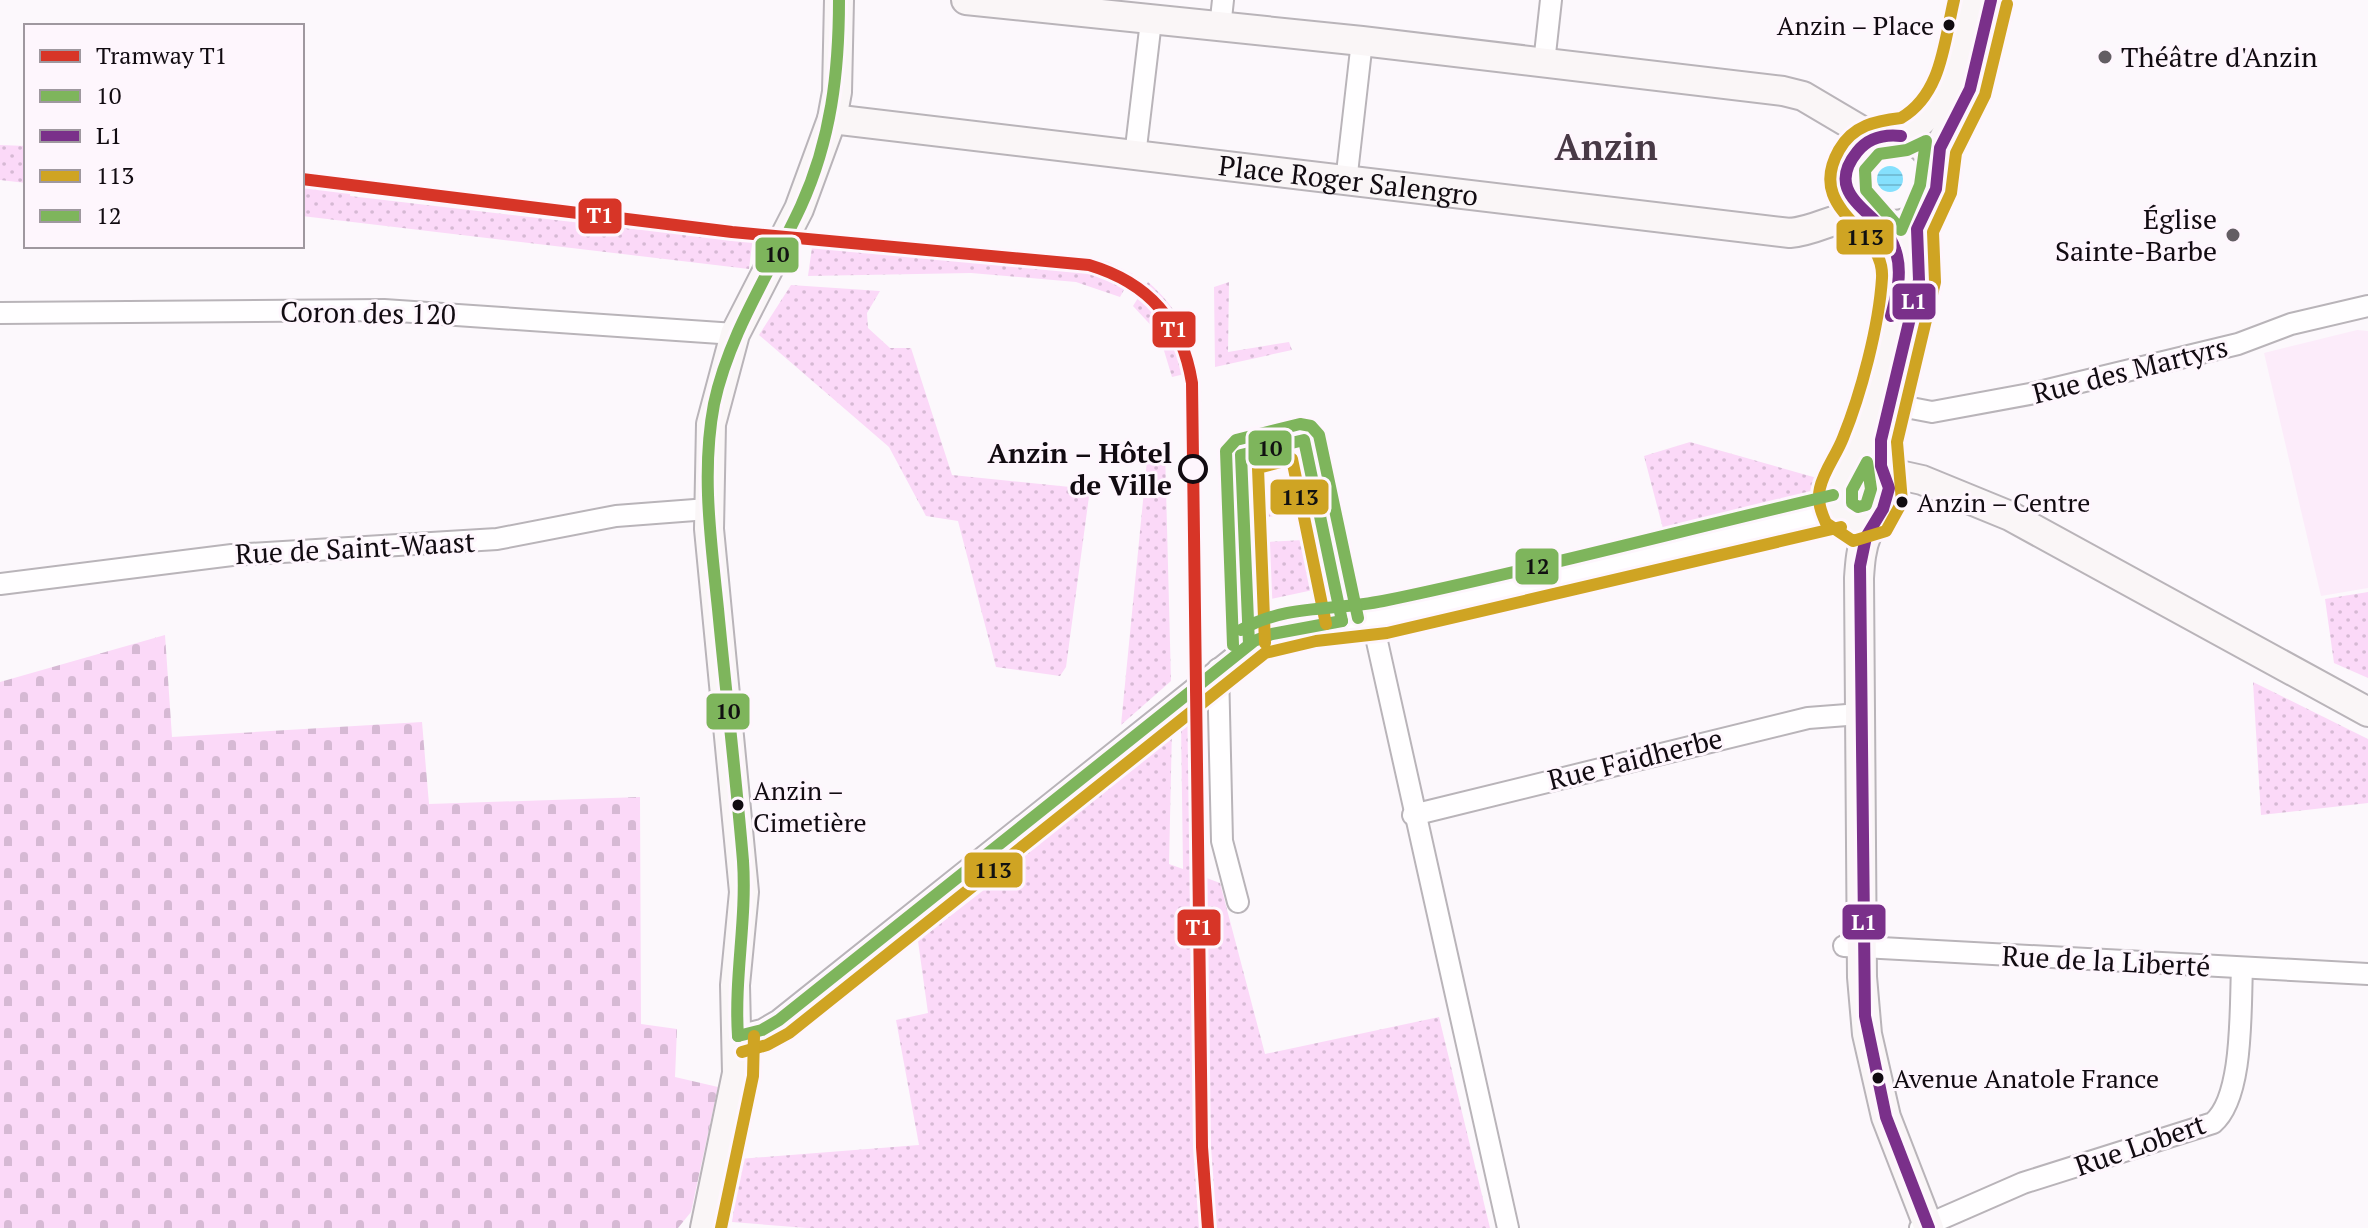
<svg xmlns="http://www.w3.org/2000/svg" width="2368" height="1228" viewBox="0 0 2368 1228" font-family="'PT Serif',serif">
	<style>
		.built { fill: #fcecfa }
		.grass { fill: url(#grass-dots); fill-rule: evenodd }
		.cemetery { fill: url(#cemetery-stones) }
		.water { fill: url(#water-rules) }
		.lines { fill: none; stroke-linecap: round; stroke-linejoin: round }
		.street-casing { stroke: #b9b4b9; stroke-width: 24 }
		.secondary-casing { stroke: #b9b4b9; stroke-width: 32 }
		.street { stroke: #fffeff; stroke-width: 20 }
		.secondary { stroke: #faf6f7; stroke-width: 28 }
		.bus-1-casing { stroke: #fef6fd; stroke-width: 18 }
		.bus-2-casing { stroke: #fef6fd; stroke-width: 18 }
		.bus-3-casing { stroke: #fef6fd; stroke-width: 18 }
		.bus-4-casing { stroke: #fef6fd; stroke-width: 18 }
		.bus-1 { stroke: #7eb55c; stroke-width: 12 }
		.bus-2 { stroke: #7a308a; stroke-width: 12 }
		.bus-3 { stroke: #cfa423; stroke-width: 12 }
		.bus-4 { stroke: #7eb55c; stroke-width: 12 }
		.tram-1-casing { stroke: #fef6fd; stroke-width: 18 }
		.tram-1 { stroke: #d73527; stroke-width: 12 }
		.bus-dot { fill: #110b11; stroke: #fef6fd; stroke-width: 3 }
		.poi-dot { fill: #635e63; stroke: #fef6fd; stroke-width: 3 }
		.stop-dot { fill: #fef6fd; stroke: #110b11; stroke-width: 4 }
		.labels { text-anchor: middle; stroke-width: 6; stroke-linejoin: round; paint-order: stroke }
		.bus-label { font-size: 26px; fill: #110b11; stroke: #fef6fd; text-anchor: start }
		.poi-label { font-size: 28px; fill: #110b11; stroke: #fef6fd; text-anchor: start }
		.street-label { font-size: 28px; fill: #110b11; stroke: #fef6fd }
		.stop-label { font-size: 28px; font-weight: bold; fill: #110b11; stroke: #fef6fd; text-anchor: end }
		.district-label { font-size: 36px; font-weight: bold; fill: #483946; stroke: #fef6fd }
		.line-badge { stroke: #fef6fd; stroke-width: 3 }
		.badge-label { font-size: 22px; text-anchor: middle; font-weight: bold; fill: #fff }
		.pale-badge-label { font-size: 22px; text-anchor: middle; font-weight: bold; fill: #111 }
	</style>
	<defs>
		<pattern id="grass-dots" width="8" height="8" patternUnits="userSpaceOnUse" patternTransform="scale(2)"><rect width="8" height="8" fill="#fbd9f8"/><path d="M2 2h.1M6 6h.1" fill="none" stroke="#d6b9d4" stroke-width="1.8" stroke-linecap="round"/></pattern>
		<pattern id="cemetery-stones" width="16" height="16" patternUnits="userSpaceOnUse" patternTransform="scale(2)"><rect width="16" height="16" fill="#fbd9f8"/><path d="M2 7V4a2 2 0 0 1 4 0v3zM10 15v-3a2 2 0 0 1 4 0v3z" fill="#d6b9d4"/></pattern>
		<pattern id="water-rules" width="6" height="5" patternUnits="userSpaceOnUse" patternTransform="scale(2)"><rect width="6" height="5" fill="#85e0fd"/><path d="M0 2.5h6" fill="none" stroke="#72bfd8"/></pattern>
	</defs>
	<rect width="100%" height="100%" fill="#fcf8fc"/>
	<path class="built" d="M2357 330 2368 331V588L2321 596 2264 353Z"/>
	<g class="grass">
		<path d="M0 145 26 146V183L0 180Z"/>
		<path d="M302 175 754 228 749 269 302 216ZM351 189 643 223V224L642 230 350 196Z"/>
		<path d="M814 233 1077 255 1108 262 1133 274 1120 297 1076 282 971 273 808 276Z"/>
		<path d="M1148 282C1176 306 1191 335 1197 371L1172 377 1159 334 1133 306Z"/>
		<path d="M1229 282 1228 352 1289 342 1292 350 1215 367 1214 287Z"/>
		<path d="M791 285 880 291 867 313 868 328 890 348H911L952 475 1090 489 1066 667 1060 676 996 667 958 521 926 516 889 447 759 335Z"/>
		<path d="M1690 442 1824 480 1820 502 1665 536 1644 456Z"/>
		<path d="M1148 450H1165L1171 681 1121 725Z"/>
		<path d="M1294 486 1300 515 1261 517V490Z"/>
		<path d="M1304 540 1313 590 1271 599 1267 542Z"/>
		<path d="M2368 592V678L2334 663 2325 599Z"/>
		<path d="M2253 682 2368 739V803L2261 815Z"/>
		<path d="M1202 706 1204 877 1220 883 1265 1054 1439 1017 1490 1228H807L732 1222 739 1159 919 1145 896 1020 928 1013 918 941 1016 865 1017 849 1172 728 1169 864 1183 869 1181 722Z"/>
	</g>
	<path class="cemetery" d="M165 635 172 737 422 722 429 804 640 797 641 1024 677 1029 675 1077 718 1087 691 1212 678 1228H0V682Z"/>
	<circle class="water" cx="1890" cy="179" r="13"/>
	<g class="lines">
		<g class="street-casing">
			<g id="street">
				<path d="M1220 28 1223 0"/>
				<path d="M1544 63 1551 0"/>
				<path d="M1135 156 1151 21"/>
				<path d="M1346 182 1362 41"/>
				<path d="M0 313 384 310 735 334"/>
				<path d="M1890 404 1932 412 2035 393 2238 344 2291 324 2368 306"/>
				<path d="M0 584 232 555 497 539 616 516 708 509"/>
				<path d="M1372 619 1508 1228"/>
				<path d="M1218 669 1222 841 1238 902"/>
				<path d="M1413 815 1808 718 1860 714"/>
				<path d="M1844 946 2368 974"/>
				<path d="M738 1036 762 1030 779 1020 1258 638 1313 625 1383 617 1837 511"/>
				<path d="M1920 1228 2023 1183 2213 1123C2244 1097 2240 1008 2242 969"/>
			</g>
		</g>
		<g class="secondary-casing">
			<g id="secondary">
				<path d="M966 0 1362 41 1783 91 1803 96 1874 138"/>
				<path id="s1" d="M832 119 1790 233C1816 231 1836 216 1863 214"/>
				<circle cx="1892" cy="180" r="45"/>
				<path d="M1901 136C1955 104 1956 56 1970 0"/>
				<path d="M1936 170 1943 140 1970 89 1991 0"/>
				<path d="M1853 462 1900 272 1893 243 1876 222"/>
				<path d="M1881 466C1881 404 1908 345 1918 284 1923 259 1914 236 1924 211"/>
				<path d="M1886 472 1922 480 2010 516 2368 712"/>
				<path d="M1872 522C1833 536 1832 499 1841 473L1859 460 1881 466C1902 491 1875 512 1867 534 1861 548 1860 563 1859 578L1862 977 1867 1034 1886 1117 1929 1228"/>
				<path d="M705 1228 737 1073 735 985 744 892 709 529 711 424 735 334 799 209 832 119 837 92 839 0"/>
			</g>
		</g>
		<use href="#street" class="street"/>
		<use href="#secondary" class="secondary"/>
		<g class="bus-1-casing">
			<g id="bus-1">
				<path d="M1249 644 1241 455 1304 440 1342 621"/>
				<path d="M738 1036C734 977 747 920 743 861 736 777 726 693 718 609 711 541 701 472 714 404 729 333 771 271 801 206 831 140 839 72 839 0"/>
				<path d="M738 1036 762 1030 779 1020 1254 641 1272 634 1342 621"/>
			</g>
		</g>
		<g class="bus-2-casing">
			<g id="bus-2">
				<path d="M1891 316C1897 294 1903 271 1895 249 1883 212 1820 198 1857 152 1868 138 1883 134 1901 136"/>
				<path d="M1929 1228 1886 1117 1865 1016 1860 566 1866 537 1883 509 1889 488 1881 466V440L1919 280 1917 229 1936 189 1940 148 1970 89 1991 0"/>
			</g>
		</g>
		<g class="bus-3-casing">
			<g id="bus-3">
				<path d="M1954 0C1944 42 1942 94 1901 118 1876 121 1853 125 1839 150 1804 212 1885 227 1882 278 1879 326 1861 394 1843 438 1836 456 1824 470 1820 488 1817 501 1821 512 1826 523L1853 541 1886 531 1902 502 1897 442 1935 282 1933 232 1951 193 1956 153 1985 95 2007 4"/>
				<path d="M1265 643 1258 468 1292 459 1326 624"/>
				<path d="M742 1052 767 1045 789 1033 1265 653 1316 641 1387 633 1841 527"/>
				<path d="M721 1228 753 1076 754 1036"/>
			</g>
		</g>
		<g class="bus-4-casing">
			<g id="bus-4">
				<path d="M1926 141 1920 185 1901 230 1866 190 1865 170 1879 154 1907 150Z"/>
				<path d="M1867 462 1871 489 1866 505 1858 507 1852 503V490Z"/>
				<path d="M1241 630C1286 604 1333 611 1383 601 1534 570 1683 530 1833 495"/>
				<path d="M1233 645 1226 451 1236 440 1300 424 1311 426 1319 435 1358 618"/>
			</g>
		</g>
		<use href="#bus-1" class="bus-1"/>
		<use href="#bus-2" class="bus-2"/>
		<use href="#bus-3" class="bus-3"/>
		<use href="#bus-4" class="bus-4"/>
		<g class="tram-1-casing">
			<path id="tram-1" d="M302 179 732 232 1089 265C1149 283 1182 321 1192 383L1202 1147 1208 1228"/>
		</g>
		<use href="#tram-1" class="tram-1"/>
	</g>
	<g class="bus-dot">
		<circle cx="1949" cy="25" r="7"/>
		<circle cx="1902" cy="502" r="7"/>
		<circle cx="738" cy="805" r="7"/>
		<circle cx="1878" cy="1078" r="7"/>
	</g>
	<g class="poi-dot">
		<circle cx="2105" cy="57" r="8"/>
		<circle cx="2233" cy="235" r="8"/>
	</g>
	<circle class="stop-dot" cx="1193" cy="469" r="13"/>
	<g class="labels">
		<g class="bus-label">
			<text x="1934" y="35" text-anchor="end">Anzin – Place</text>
			<text x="1917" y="512">Anzin – Centre</text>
			<text x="753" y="800">Anzin –<tspan x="753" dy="32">Cimetière</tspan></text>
			<text x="1893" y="1088">Avenue Anatole France</text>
		</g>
		<g class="poi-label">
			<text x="2121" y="67">Théâtre d'Anzin</text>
			<text x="2217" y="229" text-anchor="end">Église<tspan x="2217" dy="32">Sainte-Barbe</tspan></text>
		</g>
		<g class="street-label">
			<text dy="10" stroke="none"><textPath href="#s1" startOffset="520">Place Roger Salengro</textPath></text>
			<text transform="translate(368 313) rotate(1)" y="10">Coron des 120</text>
			<text transform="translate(2130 370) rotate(-14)" y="10">Rue des Martyrs</text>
			<text transform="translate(355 548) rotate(-3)" y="10">Rue de Saint-Waast</text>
			<text transform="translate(1635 759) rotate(-14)" y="10">Rue Faidherbe</text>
			<text transform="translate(2106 961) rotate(3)" y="10">Rue de la Liberté</text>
			<text transform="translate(2140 1145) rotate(-19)" y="10">Rue Lobert</text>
		</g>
		<g class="stop-label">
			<text x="1172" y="463">Anzin – Hôtel<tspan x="1172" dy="32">de Ville</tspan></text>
		</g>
		<g class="district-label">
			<text x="1606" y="160">Anzin</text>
		</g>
	</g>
	<g class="line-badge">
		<rect x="577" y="197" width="46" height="38" rx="8" fill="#d73527"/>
		<rect x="1835" y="218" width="60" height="38" rx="8" fill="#cfa423"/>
		<rect x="754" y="236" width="46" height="38" rx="8" fill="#7eb55c"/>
		<rect x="1891" y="282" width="46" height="39" rx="8" fill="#7a308a"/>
		<rect x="1151" y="310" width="46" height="39" rx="8" fill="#d73527"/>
		<rect x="1247" y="429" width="46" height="38" rx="8" fill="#7eb55c"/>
		<rect x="1269" y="478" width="61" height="38" rx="8" fill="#cfa423"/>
		<rect x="1514" y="547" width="46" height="39" rx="8" fill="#7eb55c"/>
		<rect x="705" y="692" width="46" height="39" rx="8" fill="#7eb55c"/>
		<rect x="963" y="851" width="61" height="38" rx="8" fill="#cfa423"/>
		<rect x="1841" y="903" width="46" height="38" rx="8" fill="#7a308a"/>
		<rect x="1176" y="908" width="46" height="39" rx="8" fill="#d73527"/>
	</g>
	<g class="badge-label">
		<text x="600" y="223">T1</text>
		<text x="1914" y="309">L1</text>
		<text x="1174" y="337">T1</text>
		<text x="1864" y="930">L1</text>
		<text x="1199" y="935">T1</text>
	</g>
	<g class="pale-badge-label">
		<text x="1865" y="245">113</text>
		<text x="777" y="262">10</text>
		<text x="1270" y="456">10</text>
		<text x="1300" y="505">113</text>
		<text x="1537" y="574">12</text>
		<text x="728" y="719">10</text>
		<text x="993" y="878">113</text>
	</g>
	<rect x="24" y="24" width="280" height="224" fill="#fef6fd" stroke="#9f989f" stroke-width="2"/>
	<rect x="40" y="50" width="40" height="12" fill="#d73527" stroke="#9f989f" stroke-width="2"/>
	<text x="96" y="64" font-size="24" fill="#110b11">Tramway T1</text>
	<rect x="40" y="90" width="40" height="12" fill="#7eb55c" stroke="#9f989f" stroke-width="2"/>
	<text x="96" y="104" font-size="24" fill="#110b11">10</text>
	<rect x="40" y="130" width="40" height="12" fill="#7a308a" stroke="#9f989f" stroke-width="2"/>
	<text x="96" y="144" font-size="24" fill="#110b11">L1</text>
	<rect x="40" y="170" width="40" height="12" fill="#cfa423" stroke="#9f989f" stroke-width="2"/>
	<text x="96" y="184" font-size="24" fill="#110b11">113</text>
	<rect x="40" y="210" width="40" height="12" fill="#7eb55c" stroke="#9f989f" stroke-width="2"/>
	<text x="96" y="224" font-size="24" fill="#110b11">12</text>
</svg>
